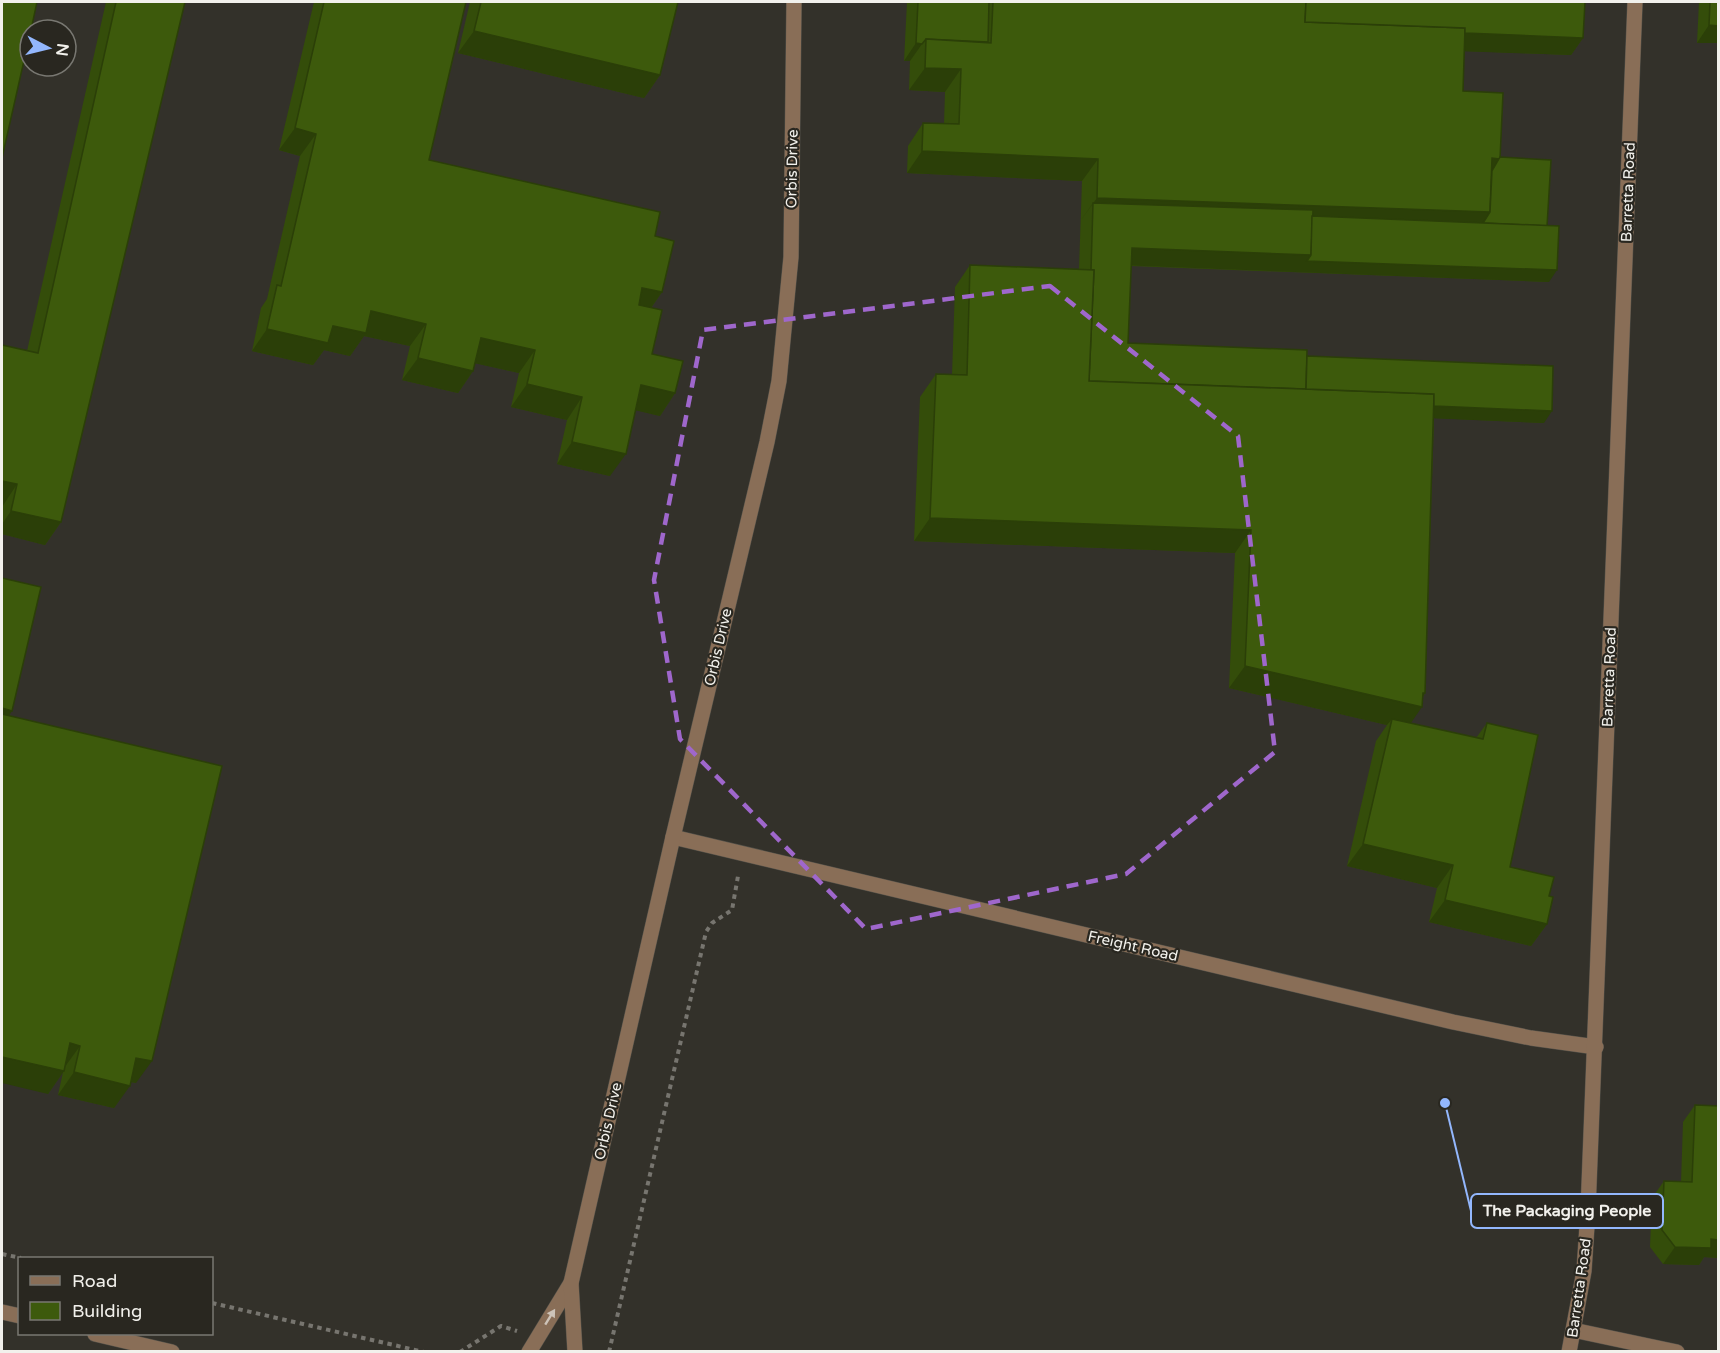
<svg xmlns="http://www.w3.org/2000/svg" width="1720" height="1353" viewBox="0 0 1720 1353" font-family="'Varela Round',sans-serif">
	<style>
		.lines { fill: none; stroke-linecap: round; stroke-linejoin: round }
		.minor-casing { stroke: #525049; stroke-width: 16 }
		.path { stroke: #77756f; stroke-width: 4; stroke-dasharray: 4.5 4.5; stroke-linecap: butt }
		.minor { stroke: #896e57; stroke-width: 15 }
		.wall { fill: #344d0a }
		.shaded-wall { fill: #2b3f08 }
		.building { fill: #3d5a0c; stroke: #2b3f08; stroke-width: 1.5 }
		.oneway { fill: #cdc3b8 }
		.marked { fill: none; stroke: #9f67cc; stroke-width: 4.5; stroke-dasharray: 12 8; stroke-linejoin: round }
		.labels { text-anchor: middle; stroke-width: 4.5; stroke-linejoin: round; paint-order: stroke }
		.street-label { font-size: 15px; fill: #f2f1ec; stroke: #292720 }
		.leader { fill: none; stroke: #93b7fd; stroke-width: 2 }
		.callout-dot { fill: #93b7fd; stroke: #292720; stroke-width: 2 }
		.callout { fill: #292720; stroke: #93b7fd; stroke-width: 2 }
		.callout-label { font-size: 16px; text-anchor: middle; font-weight: bold; fill: #f2f1ec }
	</style>
	<rect width="100%" height="100%" fill="#33312a"/>
	<g class="lines">
		<g class="minor-casing">
			<g id="minor">
				<path d="M673 837 1453 1022 1531 1038 1596 1047"/>
				<path d="M2 1312 20 1316"/>
				<path d="M1573 1330 1677 1352"/>
				<path d="M95 1334 172 1352"/>
				<path d="M529 1352 571 1283"/>
				<path d="M575 1352 571 1283 673 837 767 442 779 381 791 257 794 2"/>
				<path d="M1569 1352 1584 1271 1588 1211 1635 2"/>
			</g>
		</g>
		<g class="path">
			<path d="M2 1254 21 1258"/>
			<path d="M212 1303 424 1352"/>
			<path d="M460 1352 501 1326 517 1331"/>
			<path d="M609 1352 706 932 712 923 732 910 738 876"/>
		</g>
		<use href="#minor" class="minor"/>
	</g>
	<g class="wall">
		<path d="M106 2H185L61 522 45 545 2 534V345L27 351Z"/>
		<path d="M314 2H466L429 160 655 236 662 292 651 308 652 354 675 393 660 416 636 410 610 476 557 464 567 420 511 407 519 373 475 363 473 371 458 393 402 380 410 346 364 336 350 356 324 350 313 365 252 351 261 308 267 299 300 156 279 150Z"/>
		<path d="M470 2H678L660 75 644 98 458 53Z"/>
		<path d="M907 2H1585L1583 38 1571 55 1464 51 1463 91 1500 157 1547 226 1549 282 1131 266 1128 343 1307 356 1544 423 1434 418 1425 693 1411 723 1476 738 1487 723 1510 867 1549 896 1547 924 1531 946 1429 922 1437 888 1347 866 1376 741 1387 725 1229 688 1235 553 914 541 920 397 936 374 952 375 955 287 970 265 1079 269 1082 181 907 173 908 146 923 123 944 124 945 92 909 90 910 61H904Z"/>
		<path d="M1699 2H1719V43H1697Z"/>
		<path d="M9 716 136 1083 131 1082 114 1108 58 1095 63 1072 48 1094Z"/>
		<path d="M1695 1105 1719 1258 1704 1257 1699 1265 1663 1264 1650 1247 1652 1198 1664 1181 1681 1182 1683 1122Z"/>
	</g>
	<g class="shaded-wall">
		<path d="M1709 25 1719 26V43H1697Z"/>
		<path d="M1302 27 1583 38 1571 55 1290 45Z"/>
		<path d="M474 31 660 75 644 98 458 53Z"/>
		<path d="M916 43 922 44 910 61H904Z"/>
		<path d="M925 68 961 69 945 92 909 90Z"/>
		<path d="M295 128 316 134 300 156 279 150Z"/>
		<path d="M922 151 1098 159 1082 181 907 173Z"/>
		<path d="M1492 158 1500 159 1485 181Z"/>
		<path d="M1097 198 1490 212 1479 229 1093 203 1081 220Z"/>
		<path d="M1132 248 1311 255 1557 270 1549 282 1120 265Z"/>
		<path d="M642 288 662 292 646 315 627 310Z"/>
		<path d="M371 311 426 324 410 346 364 336 350 356 324 350 313 365 252 351 267 329 333 326Z"/>
		<path d="M481 338 535 350 519 373 465 361Z"/>
		<path d="M418 358 473 371 458 393 402 380Z"/>
		<path d="M527 384 582 397 567 420 511 407Z"/>
		<path d="M641 385 675 393 660 416 626 408Z"/>
		<path d="M1086 386 1552 411 1544 423 1074 403Z"/>
		<path d="M572 442 626 454 610 476 557 464Z"/>
		<path d="M2 481 17 484 2 507Z"/>
		<path d="M11 511 61 522 45 545 2 534V524Z"/>
		<path d="M930 518 1251 530 1235 553 914 541Z"/>
		<path d="M1245 666 1425 693 1416 706 1422 707 1406 730 1392 719 1387 725 1229 688Z"/>
		<path d="M2 708 12 711 2 726Z"/>
		<path d="M1363 844 1453 865 1437 888 1347 866Z"/>
		<path d="M1445 900 1547 924 1531 946 1429 922Z"/>
		<path d="M70 1043 80 1046 64 1068Z"/>
		<path d="M2 1057 64 1071 48 1094 2 1083Z"/>
		<path d="M136 1058 152 1061 136 1083 121 1080Z"/>
		<path d="M74 1072 130 1086 114 1108 58 1095Z"/>
		<path d="M1711 1239 1719 1240V1258L1704 1257 1699 1265 1663 1264 1675 1247Z"/>
	</g>
	<g class="building">
		<path d="M2 2H37L31 30H30V34L2 158Z"/>
		<path d="M116 2H185L61 522 11 511 17 484 2 481V345L38 353Z"/>
		<path d="M324 2H466L429 160 660 212 655 236 674 241 662 292 642 288 639 305 662 310 652 354 683 361 675 393 641 385 626 454 572 442 582 397 527 384 535 350 481 338 473 371 418 358 426 324 371 311 366 333 333 326 328 343 267 329 277 285 281 286 316 134 295 128Z"/>
		<path d="M481 2H678L660 75 474 31Z"/>
		<path d="M918 2H989L988 42 926 39 922 44 916 43Z"/>
		<path d="M993 2H1306L1305 22 1465 28 1463 91 1503 93 1500 159 1492 158 1490 212 1097 198 1098 159 922 151 923 123 959 124 961 69 925 68 926 39 991 43Z"/>
		<path d="M1306 2H1585L1583 38 1465 33V28L1305 22Z"/>
		<path d="M1710 2H1719V26L1709 25Z"/>
		<path d="M1500 157 1551 160 1547 226 1483 223 1490 212 1492 171Z"/>
		<path d="M1093 203 1313 210 1311 255 1132 248 1128 343 1307 350 1306 389 1089 381 1094 270H1091Z"/>
		<path d="M1312 216 1559 226 1557 270 1307 261 1311 255Z"/>
		<path d="M970 265 1094 270 1089 381 1434 394 1425 693H1423L1422 707 1245 666 1251 530 930 518 936 374 967 375Z"/>
		<path d="M1307 356 1553 366 1552 411 1434 406V394L1306 389Z"/>
		<path d="M2 578 41 587 12 711 2 708Z"/>
		<path d="M2 714 222 766 152 1061 136 1058 130 1086 74 1072 80 1046 70 1043 64 1071 2 1057Z"/>
		<path d="M1392 719 1483 739 1487 723 1538 735 1510 867 1554 877 1549 896 1553 897 1547 924 1445 900 1453 865 1363 844Z"/>
		<path d="M1695 1105 1719 1106V1240L1711 1239V1248L1675 1247 1662 1230 1664 1181 1692 1182Z"/>
	</g>
	<defs><path id="oneway-solid" d="M-6-.8H1V-3.2L6.5 0L1 3.2V.8H-6Z" transform="scale(1.5)"/></defs>
	<use class="oneway" href="#oneway-solid" transform="translate(550 1317) rotate(-58)"/>
	<path class="marked" d="M1050 286 1238 436 1275 752 1126 874 866 929 680 739 654 580 703 330Z"/>
	<g class="labels">
		<g class="street-label">
			<text transform="translate(792 169) rotate(-89)" y="5">Orbis Drive</text>
			<text transform="translate(1628 192) rotate(-88)" y="5">Barretta Road</text>
			<text transform="translate(718 647) rotate(-77)" y="5">Orbis Drive</text>
			<text transform="translate(1609 677) rotate(-88)" y="5">Barretta Road</text>
			<text transform="translate(1133 946) rotate(13)" y="5">Freight Road</text>
			<text transform="translate(608 1121) rotate(-77)" y="5">Orbis Drive</text>
			<text transform="translate(1579 1288) rotate(-82)" y="5">Barretta Road</text>
		</g>
	</g>
	<path class="leader" d="M1445 1103L1471 1211"/>
	<circle class="callout-dot" cx="1445" cy="1103" r="6"/>
	<rect class="callout" x="1471" y="1194" width="192" height="34" rx="6"/>
	<g class="callout-label">
		<text x="1567" y="1216">The Packaging People</text>
	</g>
	<rect width="1720" height="1353" fill="none" stroke="#f2f1ec" stroke-width="6"/>
	<rect x="18" y="1257" width="195" height="78" fill="#292720" stroke="#797872" stroke-width="1.5"/>
	<rect x="30" y="1276" width="30" height="9" fill="#896e57" stroke="#797872" stroke-width="1.5"/>
	<text x="72" y="1287" font-size="18" fill="#f2f1ec">Road</text>
	<rect x="30" y="1302" width="30" height="18" fill="#3d5a0c" stroke="#797872" stroke-width="1.5"/>
	<text x="72" y="1317" font-size="18" fill="#f2f1ec">Building</text>
	<g transform="translate(48 48) rotate(97)"><circle r="28" fill="#292720" stroke="#797872" stroke-width="1.5"/>
	<path d="M0-4.5L10 22L0 15L-10 22Z" fill="#93b7fd"/>
	<text y="-9" font-size="16" font-weight="bold" text-anchor="middle" fill="#f2f1ec">N</text>
	</g>
</svg>
